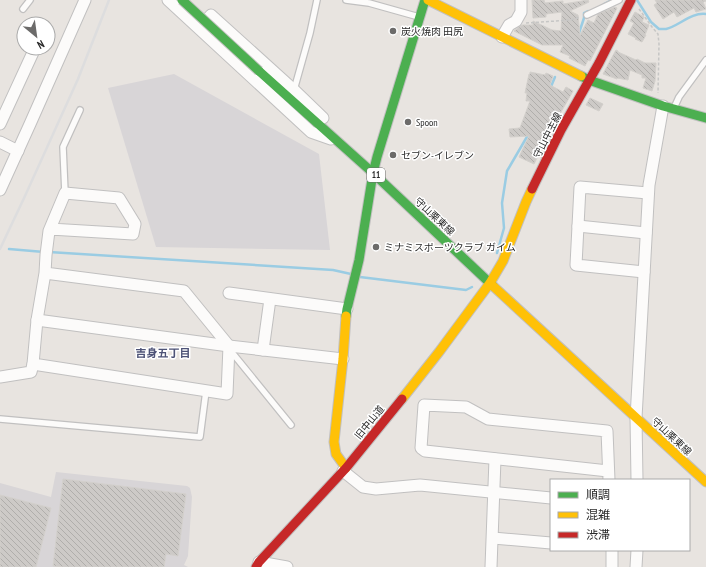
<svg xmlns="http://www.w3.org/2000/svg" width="706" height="567" viewBox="0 0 706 567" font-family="'PT Sans Narrow','Noto Sans JP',sans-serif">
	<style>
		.industrial { fill: #d8d5d7 }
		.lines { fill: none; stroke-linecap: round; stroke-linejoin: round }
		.stream { stroke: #9acce3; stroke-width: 2.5 }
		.building { fill: url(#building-back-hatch); stroke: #d3d0cc }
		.lane-casing { stroke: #c1c0c0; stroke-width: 8 }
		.street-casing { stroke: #c1c0c0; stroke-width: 13 }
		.fast-casing { stroke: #c1c0c0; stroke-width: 11 }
		.slow-casing { stroke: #c1c0c0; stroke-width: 11 }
		.jam-casing { stroke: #c1c0c0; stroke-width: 11 }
		.path { stroke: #c6c6c5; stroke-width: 1.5; stroke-dasharray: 3 2; stroke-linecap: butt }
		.lane { stroke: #fcfbfa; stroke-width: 5.5 }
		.street { stroke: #fcfbfa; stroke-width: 11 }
		.fast { stroke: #4caf50; stroke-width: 9 }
		.slow { stroke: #ffc107; stroke-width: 9 }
		.jam { stroke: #c62828; stroke-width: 9 }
		.rail { stroke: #ddddde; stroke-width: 2.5 }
		.fast-bridge-casing { stroke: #c4c3c1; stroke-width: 11; stroke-linecap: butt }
		.fast-bridge { stroke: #4caf50; stroke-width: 9 }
		.poi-dot { fill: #6c6b6a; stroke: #fff; stroke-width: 1.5 }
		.labels { text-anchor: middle; stroke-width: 3; stroke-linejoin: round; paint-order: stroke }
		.shield { fill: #fff; stroke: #6a6a6a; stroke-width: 1 }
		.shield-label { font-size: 9px; font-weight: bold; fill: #2a2a2a }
		.poi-label { font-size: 10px; fill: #2a2a2a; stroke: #fff; text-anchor: start }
		.street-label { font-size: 10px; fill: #2a2a2a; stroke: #fff }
		.neighbourhood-label { font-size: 11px; font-weight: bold; fill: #4e5377; stroke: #fff }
	</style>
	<defs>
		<pattern id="building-back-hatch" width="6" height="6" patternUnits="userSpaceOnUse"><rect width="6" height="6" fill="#cdcac7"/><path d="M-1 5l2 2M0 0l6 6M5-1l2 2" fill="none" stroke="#b0aeab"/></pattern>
	</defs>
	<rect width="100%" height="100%" fill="#e8e4e0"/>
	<g class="industrial">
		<path d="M174 74 319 154 330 250 156 247 108 88Z"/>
		<path d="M56 472 187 486 190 488 192 497 188 556 184 565 188 567H0V483L51 497Z"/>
	</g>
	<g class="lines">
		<g class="stream">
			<path d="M637 0 651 22 659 29C661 29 664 29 666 29 679 26 691 12 706 14"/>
			<path d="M604 4 612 0"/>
			<path d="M579 33 584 18V13L588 11"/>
			<path d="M550 89 555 77"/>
			<path d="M9 249 44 252"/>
			<path d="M49 252 333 270 351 274"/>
			<path d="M497 253 504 228 502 203 507 171 528 135"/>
			<path d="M360 277 466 290 472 287"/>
		</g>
	</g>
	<g class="building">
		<path d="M532 0H544L545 3 563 1V4L588 0 589 2 570 11 578 15 580 35 588 20 594 23 598 14 615 7 617 8 591 59 590 61 588 60 585 66 569 58 570 56 560 52 563 45H542L514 31 522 25H533V21L552 30 561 31 562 12 546 14V17L533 18Z"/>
		<path d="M655 0H706V1L703 2 706 9 696 12 694 8 677 17 674 12 663 19 654 5 657 3Z"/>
		<path d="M635 12 644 17 642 22 649 25 645 35H646L642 42 635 39 636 38 628 34 634 23 630 21Z"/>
		<path d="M616 50 618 51V52L636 60 637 59 645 63H656L655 81 652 91 643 88 646 78H642V75L630 70 628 80 617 78V79L603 74Z"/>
		<path d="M530 72 545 75 546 73 553 76 550 85 563 92 566 87 573 91 553 126 534 164 519 157 529 136 510 137 509 129 520 128 530 101H526L527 93H525L529 74H530Z"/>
		<path d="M590 98 603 104 599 111 586 105Z"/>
		<path d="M63 479 186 494 178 556 166 554 164 567H64L53 566Z"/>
		<path d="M0 495 51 508 36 567H0Z"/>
	</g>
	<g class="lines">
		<g class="lane-casing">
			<g id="lane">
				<path d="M346 0 369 3 419 17"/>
				<path d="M23 9 30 0"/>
				<path d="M587 15 619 0"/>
				<path d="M294 90 310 33 317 0"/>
				<path d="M674 108 679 97 706 60"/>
				<path d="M65 193 63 147 80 110"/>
				<path d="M230 350 291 425"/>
				<path d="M0 419 200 437 206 391"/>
			</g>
		</g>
		<g class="street-casing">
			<g id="street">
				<path d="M168 0 311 132 331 139"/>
				<path d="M202 25 211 15 294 90 323 118"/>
				<path d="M502 37 509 25 516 21 521 12V0"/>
				<path d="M0 124 35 48"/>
				<path d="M0 142 18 151"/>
				<path d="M0 190 30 124 85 0"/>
				<path d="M578 226 646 233"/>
				<path d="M644 272 576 265 580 187 648 193"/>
				<path d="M45 273 184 291 229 346 227 394 33 364 37 320 45 273 46 255 49 231 65 193 119 198 135 224 133 234 50 229"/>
				<path d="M229 293 347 309"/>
				<path d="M37 320 229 346 343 359"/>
				<path d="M263 350 270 299"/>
				<path d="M0 377 31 372 33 364"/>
				<path d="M343 471 363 487 376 489 420 485 551 498"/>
				<path d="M608 471 425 451 421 448 424 405 466 407 488 419 607 431 609 480"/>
				<path d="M637 480 636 418 649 185 663 106"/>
				<path d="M493 538 551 543"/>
				<path d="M612 550V567"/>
				<path d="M259 562 287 567"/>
				<path d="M491 567 495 459"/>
				<path d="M636 567 637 550"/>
			</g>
		</g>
		<g class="fast-casing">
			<g id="fast">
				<path d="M259 71 373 173 493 286"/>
				<path d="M581 76 589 80 663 106 706 118"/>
				<path d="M346 316 347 309 359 260 373 173 377 157 425 0"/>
			</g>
		</g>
		<g class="slow-casing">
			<g id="slow">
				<path d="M428 0 581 76"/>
				<path d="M493 286 706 482"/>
				<path d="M402 399 439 352 490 283 503 261 526 202 532 189"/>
				<path d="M346 468 336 454 334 442 343 359 346 316"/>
			</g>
		</g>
		<g class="jam-casing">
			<g id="jam">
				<path d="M532 189 561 130 599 63 631 0"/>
				<path d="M256 567 259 562 346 468 402 399"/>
			</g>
		</g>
		<g class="path">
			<path d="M639 9 652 27 658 34 659 44 658 93"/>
			<path d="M526 23 571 20 580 17"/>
		</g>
		<use href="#lane" class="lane"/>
		<use href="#street" class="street"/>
		<use href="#fast" class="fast"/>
		<use href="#slow" class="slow"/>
		<use href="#jam" class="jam"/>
		<path class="rail" d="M0 249 25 196 78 79 109 0"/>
		<g class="fast-bridge-casing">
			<path id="fast-bridge" d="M182 0 259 71"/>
		</g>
		<use href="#fast-bridge" class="fast-bridge"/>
	</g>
	<g class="poi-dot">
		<circle cx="393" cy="31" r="4"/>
		<circle cx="408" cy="122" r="4"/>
		<circle cx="393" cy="155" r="4"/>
		<circle cx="376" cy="247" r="4"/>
	</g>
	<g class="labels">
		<rect class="shield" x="367" y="168" width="18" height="14" rx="3"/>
		<g class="shield-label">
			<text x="376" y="178">11</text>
		</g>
		<g class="poi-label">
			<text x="401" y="35">炭火焼肉 田尻</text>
			<text x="416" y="126">Spoon</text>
			<text x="401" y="159">セブン-イレブン</text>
			<text x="384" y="251">ミナミスポーツクラブ ガイム</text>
		</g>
		<g class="street-label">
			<text transform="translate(547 135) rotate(-63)" y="4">守山中主線</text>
			<text transform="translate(435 216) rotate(43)" y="4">守山栗東線</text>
			<text transform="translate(369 422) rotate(-51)" y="4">旧中山道</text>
			<text transform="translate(672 436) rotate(43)" y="4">守山栗東線</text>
		</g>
		<g class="neighbourhood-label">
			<text x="163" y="357">吉身五丁目</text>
		</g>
	</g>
	<rect x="550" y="479" width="140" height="72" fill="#ffffff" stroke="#aaaaaa"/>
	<rect x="558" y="492" width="20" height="6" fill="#4caf50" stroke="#aaaaaa"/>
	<text x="586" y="499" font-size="12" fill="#2a2a2a">順調</text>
	<rect x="558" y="512" width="20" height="6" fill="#ffc107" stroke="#aaaaaa"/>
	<text x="586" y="519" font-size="12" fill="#2a2a2a">混雑</text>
	<rect x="558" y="532" width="20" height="6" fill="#c62828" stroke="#aaaaaa"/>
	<text x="586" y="539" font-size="12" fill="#2a2a2a">渋滞</text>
	<g transform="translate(36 36) rotate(151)"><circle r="19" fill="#ffffff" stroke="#aaaaaa"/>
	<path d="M0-3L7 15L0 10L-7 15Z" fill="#6c6b6a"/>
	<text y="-6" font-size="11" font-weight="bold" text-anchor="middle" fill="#2a2a2a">N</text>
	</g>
</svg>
